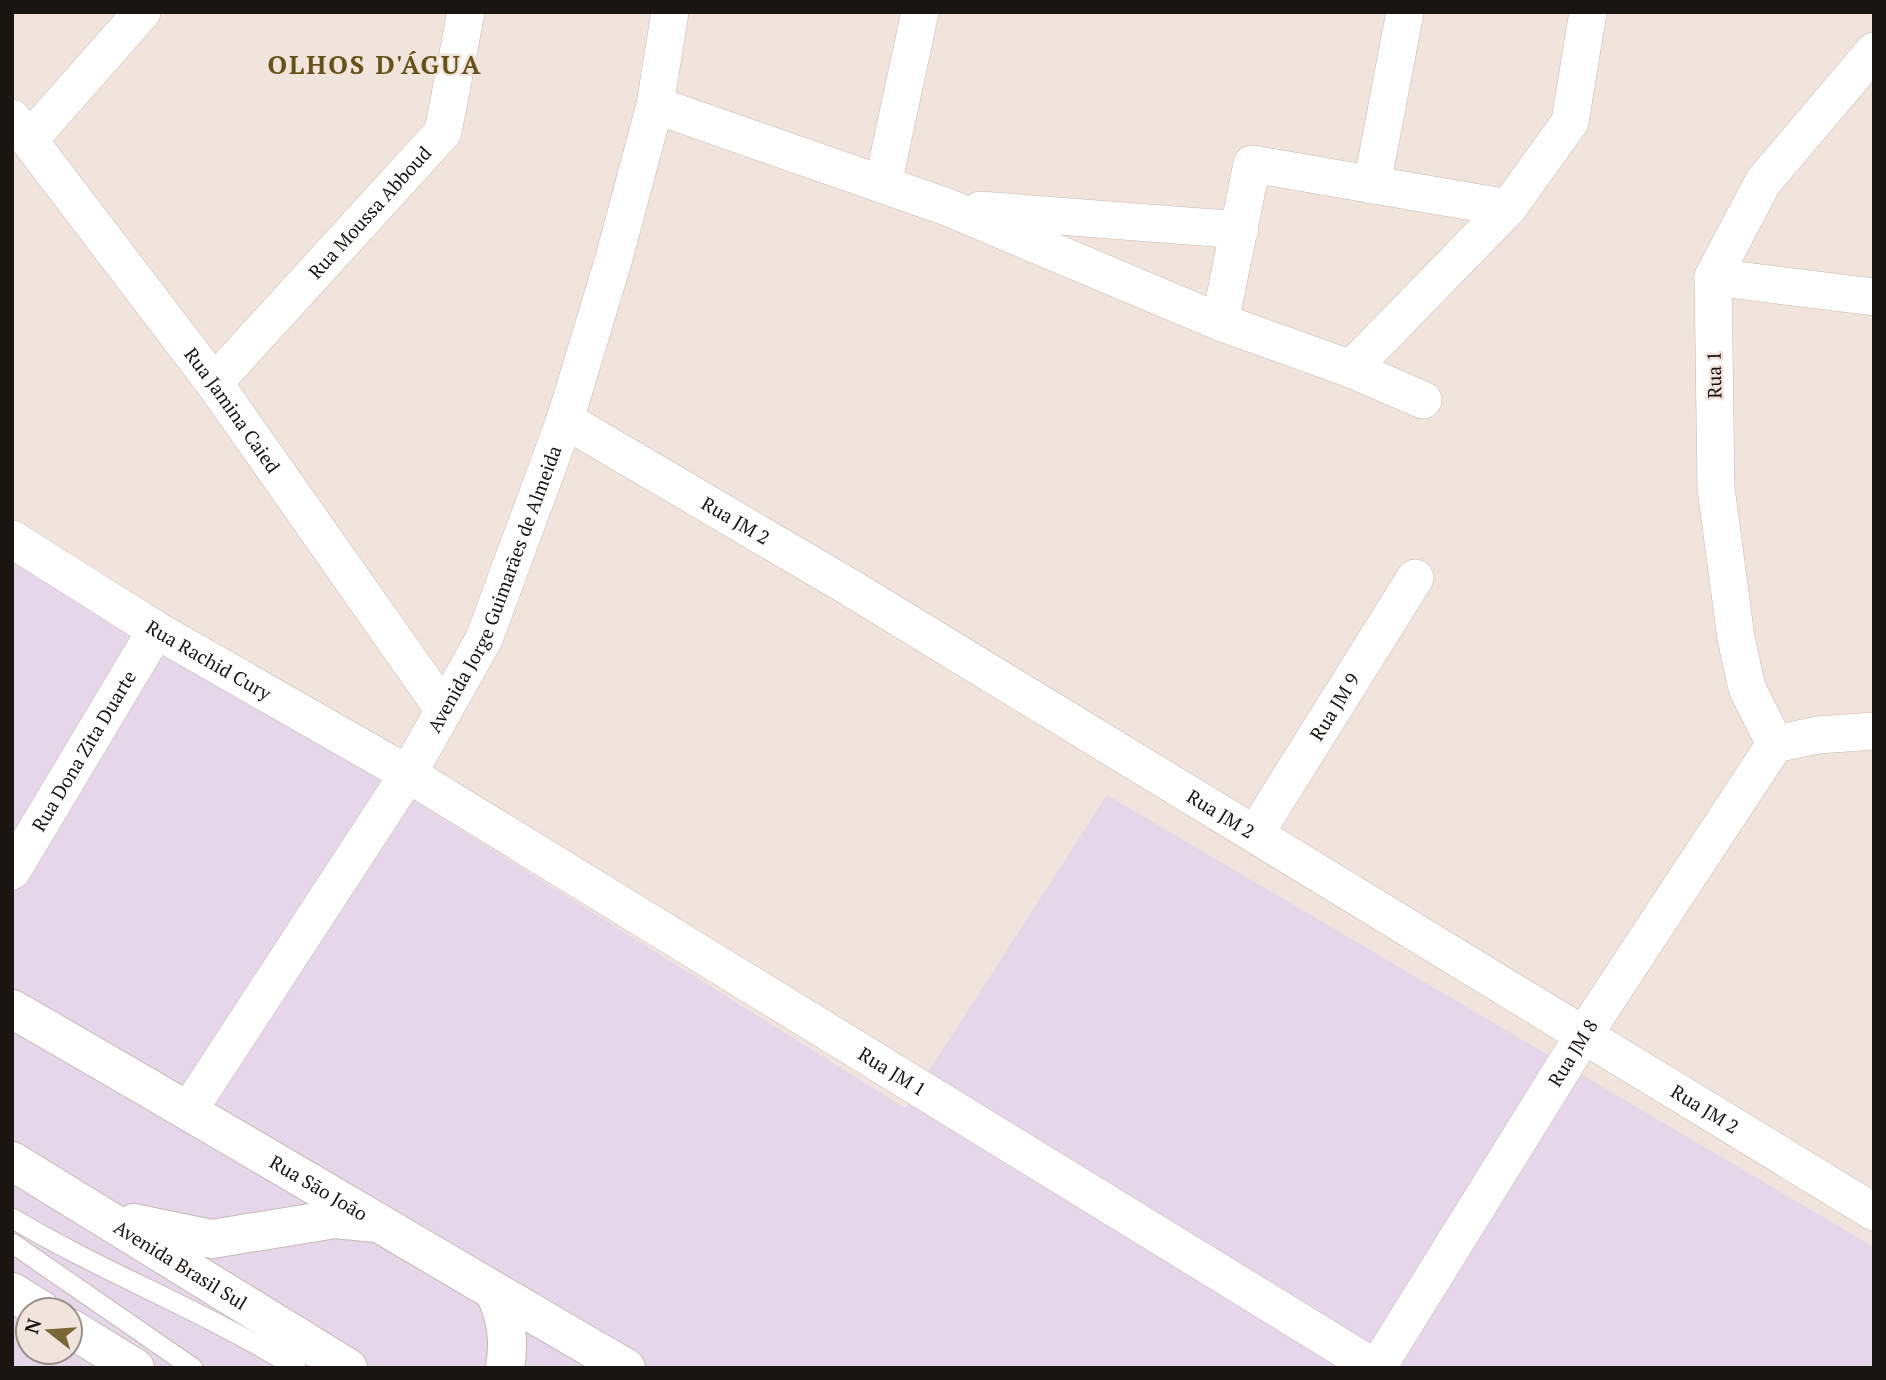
<svg xmlns="http://www.w3.org/2000/svg" width="1886" height="1380" viewBox="0 0 1886 1380" font-family="'PT Serif',serif">
	<style>
		.industrial { fill: #e6d6e9; fill-rule: evenodd }
		.lines { fill: none; stroke-linecap: round; stroke-linejoin: round }
		.lane-casing { stroke: #c6bab3; stroke-width: 21 }
		.street-casing { stroke: #c6bab3; stroke-width: 38 }
		.secondary-casing { stroke: #c6bab3; stroke-width: 40 }
		.primary-casing { stroke: #c6bab3; stroke-width: 40 }
		.lane { stroke: #fff; stroke-width: 19 }
		.street { stroke: #fff; stroke-width: 37 }
		.secondary { stroke: #fff; stroke-width: 38 }
		.primary { stroke: #fff; stroke-width: 38 }
		.labels { text-anchor: middle; stroke-width: 5; stroke-linejoin: round; paint-order: stroke }
		.street-label { font-size: 19px; fill: #191512; stroke: #f0e4dc }
		.district-label { font-size: 26px; font-weight: bold; letter-spacing: 2px; fill: #665217; stroke: #f0e4dc }
	</style>
	<rect width="100%" height="100%" fill="#f0e4dc"/>
	<path class="industrial" d="M12 549 905 1108 1107 795 1874 1247V1368H12ZM28 1310H70V1352H28Z"/>
	<g class="lines">
		<g class="lane-casing">
			<g id="lane">
				<path d="M12 1218C104 1273 205 1311 296 1368"/>
				<path d="M12 1243 193 1368"/>
			</g>
		</g>
		<g class="street-casing">
			<g id="street">
				<path d="M655 105 947 207 1220 322 1351 369 1423 400"/>
				<path id="s1" d="M12 118 214 383 444 710"/>
				<path d="M30 139 142 12"/>
				<path d="M883 184 920 12"/>
				<path d="M1372 185 1405 12"/>
				<path d="M980 210 1240 230"/>
				<path d="M1713 277 1874 297"/>
				<path d="M1220 322 1252 164 1508 208"/>
				<path d="M1351 369 1508 208 1570 122 1588 12"/>
				<path id="s2" d="M214 383 443 132 466 12"/>
				<path id="s3" d="M565 420 849 587 1874 1212"/>
				<path id="s4" d="M12 539 156 630 408 774 1375 1368"/>
				<path d="M1775 744 1747 688 1736 638 1716 488 1713 277 1763 182 1874 51"/>
				<path d="M1775 744 1818 735 1874 731"/>
				<path id="s5" d="M1255 834 1415 578"/>
				<path id="s6" d="M12 871 156 630"/>
				<path id="s7" d="M189 1110 408 774 484 639 565 420 614 258 655 105 670 12"/>
				<path id="s8" d="M1377 1368 1583 1036 1775 744"/>
			</g>
		</g>
		<g class="secondary-casing">
			<g id="secondary">
				<path id="s9" d="M12 1009C218 1127 421 1249 626 1368"/>
			</g>
		</g>
		<g class="primary-casing">
			<g id="primary">
				<path id="s10" d="M12 1161 348 1368"/>
				<path d="M134 1223 212 1239 335 1219 376 1223"/>
				<path d="M494 1291C506 1317 510 1339 505 1368"/>
				<path d="M12 1292 41 1310"/>
				<path d="M70 1328 135 1368"/>
			</g>
		</g>
		<use href="#lane" class="lane"/>
		<use href="#street" class="street"/>
		<use href="#secondary" class="secondary"/>
		<use href="#primary" class="primary"/>
	</g>
	<g class="labels">
		<g class="street-label">
			<text dy="7" stroke="none"><textPath href="#s2" startOffset="231">Rua Moussa Abboud</textPath></text>
			<text transform="translate(1714 375) rotate(-91)" y="7">Rua 1</text>
			<text dy="7" stroke="none"><textPath href="#s1" startOffset="366">Rua Jamina Caied</textPath></text>
			<text dy="7" stroke="none"><textPath href="#s3" startOffset="198">Rua JM 2</textPath></text>
			<text dy="7" stroke="none"><textPath href="#s7" startOffset="606">Avenida Jorge Guimarães de Almeida</textPath></text>
			<text dy="7" stroke="none"><textPath href="#s4" startOffset="231">Rua Rachid Cury</textPath></text>
			<text dy="7" stroke="none"><textPath href="#s5" startOffset="150">Rua JM 9</textPath></text>
			<text dy="7" stroke="none"><textPath href="#s6" startOffset="140">Rua Dona Zita Duarte</textPath></text>
			<text dy="7" stroke="none"><textPath href="#s3" startOffset="765">Rua JM 2</textPath></text>
			<text dy="7" stroke="none"><textPath href="#s8" startOffset="371">Rua JM 8</textPath></text>
			<text dy="7" stroke="none"><textPath href="#s4" startOffset="1029">Rua JM 1</textPath></text>
			<text dy="7" stroke="none"><textPath href="#s3" startOffset="1332">Rua JM 2</textPath></text>
			<text dy="7" stroke="none"><textPath href="#s9" startOffset="355">Rua São João</textPath></text>
			<text dy="7" stroke="none"><textPath href="#s10" startOffset="198">Avenida Brasil Sul</textPath></text>
		</g>
		<g class="district-label">
			<text x="375" y="74">OLHOS D'ÁGUA</text>
		</g>
	</g>
	<rect width="1886" height="1380" fill="none" stroke="#191512" stroke-width="28"/>
	<g transform="translate(49 1331) rotate(287)"><circle r="33" fill="#f0e4dc" stroke="#9a918b" stroke-width="2"/>
	<path d="M0-5L12 26L0 18L-12 26Z" fill="#796735"/>
	<text y="-10" font-size="19" font-weight="bold" text-anchor="middle" fill="#191512">N</text>
	</g>
</svg>
